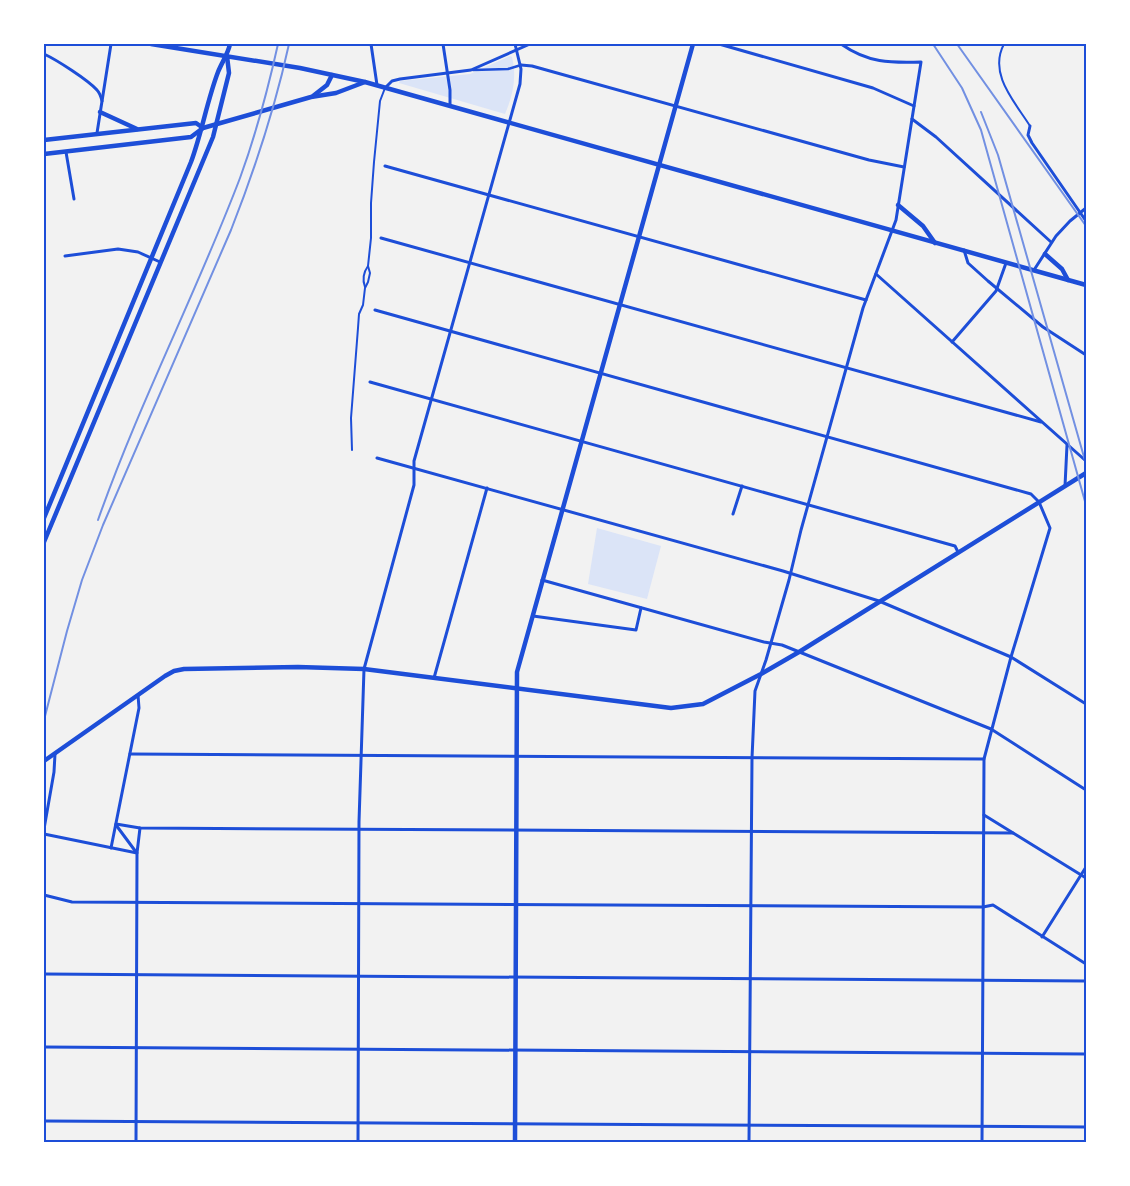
<svg xmlns="http://www.w3.org/2000/svg" width="1130" height="1186" viewBox="0 0 1130 1186" font-family="Poppins,sans-serif">
	<style>
		.green { fill: #dbe4f7 }
		.lines { fill: none; stroke-linecap: round; stroke-linejoin: round }
		.service { stroke: #1d4ed8; stroke-width: 2 }
		.pedestrian { stroke: #1d4ed8; stroke-width: 2.5 }
		.minor { stroke: #1d4ed8; stroke-width: 3 }
		.tertiary { stroke: #1d4ed8; stroke-width: 4.5 }
		.secondary { stroke: #1d4ed8; stroke-width: 4.5 }
		.rail { stroke: #7290e2; stroke-width: 2 }
		.neatline { fill: none; stroke: #1d4ed8; stroke-width: 2 }
	</style>
	<rect width="100%" height="100%" fill="#f2f2f2"/>
	<g class="green">
		<path d="M510 56 512 57C517 77 513 95 505 114L399 83 400 81 470 74Z"/>
		<path d="M597 528 661 546 647 599 588 584Z"/>
	</g>
	<g class="lines">
		<g class="service">
			<path d="M1004 44C988 74 1015 102 1030 126"/>
			<path d="M365 287C362 279 363 273 368 266"/>
			<path d="M352 450 351 418 358 328 359 314 363 305 365 288 368 282 370 273 368 266 371 238V203L374 162 380 101 385 88"/>
		</g>
		<path class="pedestrian" d="M473 70 508 69 521 65"/>
		<g class="minor">
			<path d="M371 44 377 85"/>
			<path d="M443 44 450 90V106"/>
			<path d="M719 44 873 88 914 106"/>
			<path d="M44 54C57 60 88 80 97 90 100 93 101 97 102 101"/>
			<path d="M521 65 532 66 869 160 904 167"/>
			<path d="M385 88 392 81 400 79 471 70 530 44"/>
			<path d="M912 119 936 137 1051 242"/>
			<path d="M1030 126 1028 135 1032 143 1086 221"/>
			<path d="M97 133 111 44"/>
			<path d="M66 152 74 199"/>
			<path d="M385 166 866 300"/>
			<path d="M381 238 1041 422"/>
			<path d="M964 250 968 263 988 281 1043 327 1086 355"/>
			<path d="M65 256 118 249 138 252 160 262"/>
			<path d="M1034 270 1056 236 1070 221 1086 208"/>
			<path d="M876 274 1086 461"/>
			<path d="M375 310 1031 494 1039 502 1050 528 1011 657 984 759 982 1142"/>
			<path d="M952 342 996 291 1006 263"/>
			<path d="M370 382 955 546 958 552"/>
			<path d="M377 458 783 571 879 601 1011 657 1086 704"/>
			<path d="M1065 486 1067 445"/>
			<path d="M733 514 742 486"/>
			<path d="M542 580 764 642 782 645 991 729 1086 790"/>
			<path d="M533 616 636 630 641 608"/>
			<path d="M434 678 487 488"/>
			<path d="M130 754 984 759"/>
			<path d="M984 815 1086 878"/>
			<path d="M116 824 140 828 1013 833"/>
			<path d="M116 825 136 852"/>
			<path d="M44 829 54 772 55 754"/>
			<path d="M44 834 137 853"/>
			<path d="M111 848 139 708 138 695"/>
			<path d="M44 895 72 902 983 907 993 905 1086 964"/>
			<path d="M1042 937 1086 867"/>
			<path d="M44 974 1086 981"/>
			<path d="M44 1047 1086 1054"/>
			<path d="M44 1121 1086 1127"/>
			<path d="M136 1142 137 853 140 828"/>
			<path d="M358 1142 359 822 364 669 414 485V461L520 84 521 69 515 44"/>
			<path d="M749 1142 752 758 755 691 766 660 789 580 801 530 863 308 896 220 921 62C890 63 868 63 841 44"/>
		</g>
		<g class="tertiary">
			<path d="M313 96 327 85 332 75"/>
			<path d="M100 112 137 129"/>
			<path d="M44 140 196 123 203 128"/>
			<path d="M44 154 191 137 203 128 311 97 336 93 365 82"/>
			<path d="M44 761 165 676 174 671 184 669 298 667 364 669 671 708 703 704 761 674 799 652 1086 473"/>
		</g>
		<g class="secondary">
			<path d="M151 44 300 68 365 82 1086 285"/>
			<path d="M898 205 923 226 935 243"/>
			<path d="M1045 254 1062 269 1068 280"/>
			<path d="M44 518 191 162C202 132 207 101 218 72 222 62 228 54 230 44"/>
			<path d="M44 542 213 137 229 73 227 56"/>
			<path d="M515 1142 517 672 693 44"/>
		</g>
		<g class="rail">
			<path d="M933 44 962 88 981 130 1086 505"/>
			<path d="M957 44 1086 226"/>
			<path d="M981 112 998 155 1086 464"/>
			<path d="M98 520C139 403 196 294 240 178 256 134 268 89 278 44"/>
			<path d="M44 720 67 631 82 580 103 525 231 230C255 169 275 108 289 44"/>
		</g>
	</g>
	<rect width="1130" height="1186" fill="none" stroke="#ffffff" stroke-width="90"/>
	<rect x="45" y="45" width="1040" height="1096" class="neatline"/>
</svg>
